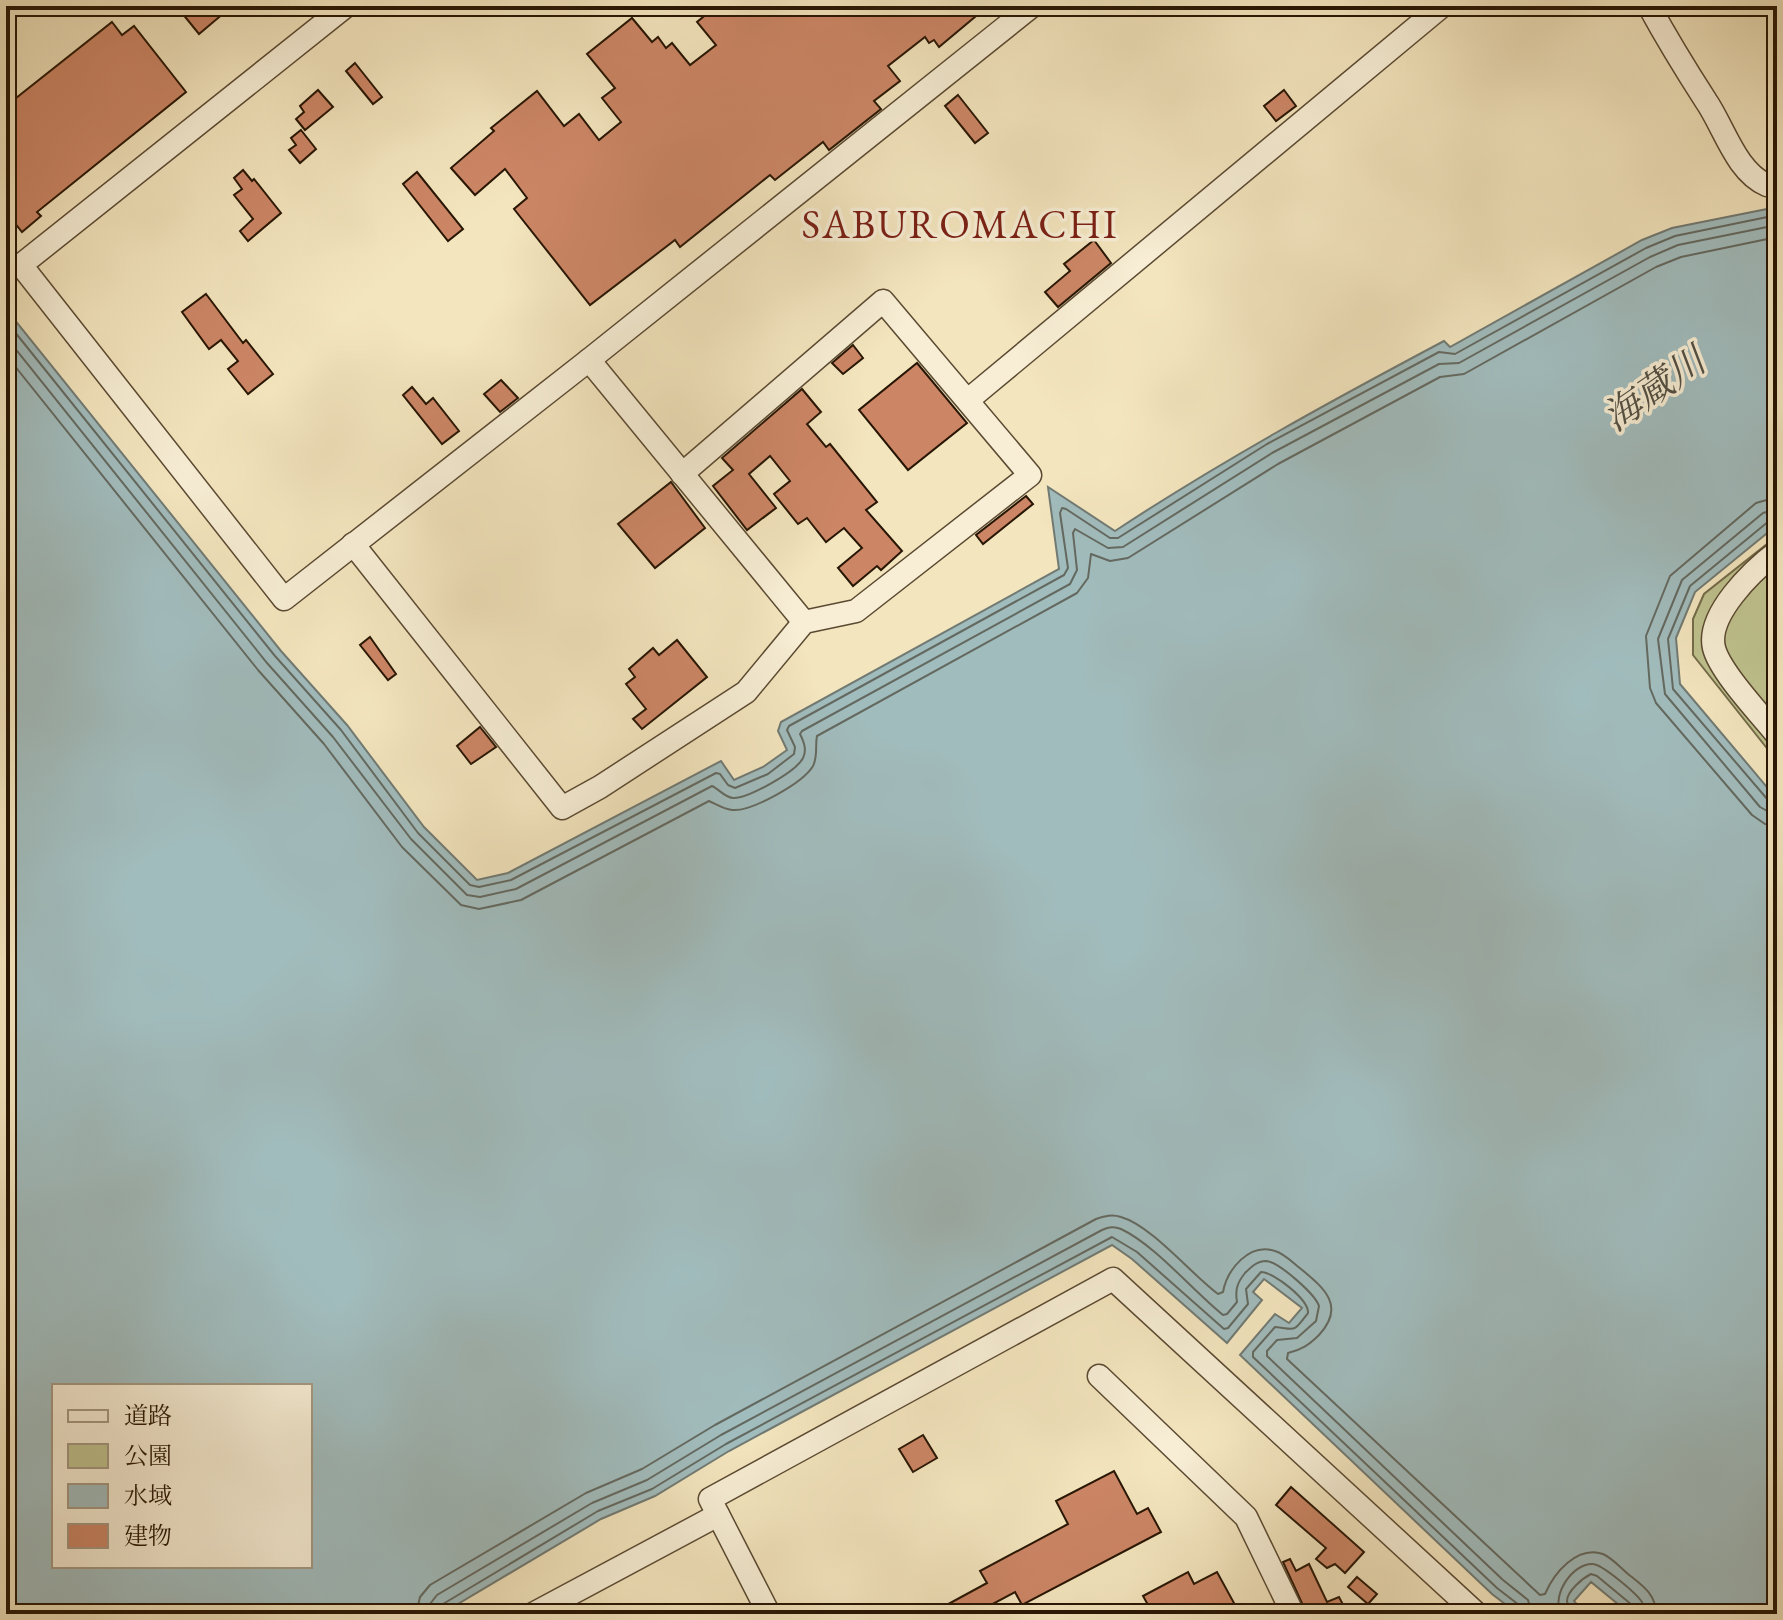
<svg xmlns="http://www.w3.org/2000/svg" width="1783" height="1620" viewBox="0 0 1783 1620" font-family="'EB Garamond','Noto Serif JP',serif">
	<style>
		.green { fill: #bfc38f; stroke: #746c4a; stroke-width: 2 }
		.water { fill: #a1bcbd; stroke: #717a73; stroke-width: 2; fill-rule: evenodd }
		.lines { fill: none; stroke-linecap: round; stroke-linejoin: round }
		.shore { stroke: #646960; stroke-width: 2 }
		.building { fill: #cc8666; stroke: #281604; stroke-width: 2 }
		.minor-casing { stroke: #5b4a32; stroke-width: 25 }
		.minor { stroke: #f7eed5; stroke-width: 22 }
		.labels { text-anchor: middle; stroke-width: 7; stroke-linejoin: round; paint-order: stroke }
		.water-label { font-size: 38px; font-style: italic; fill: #525045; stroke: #f7eed5 }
		.quarter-label { font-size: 40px; letter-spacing: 2px; fill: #7a1f14; stroke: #f7eed5 }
	</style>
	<rect width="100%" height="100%" fill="#f3e5be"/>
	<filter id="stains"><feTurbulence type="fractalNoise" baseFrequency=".0025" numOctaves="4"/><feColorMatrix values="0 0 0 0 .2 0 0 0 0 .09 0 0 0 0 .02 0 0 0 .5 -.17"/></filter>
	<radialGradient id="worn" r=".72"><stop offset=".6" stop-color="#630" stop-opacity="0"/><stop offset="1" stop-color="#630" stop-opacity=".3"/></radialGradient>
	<path class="green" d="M1777 536V761L1693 655V619L1704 594Z"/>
	<path class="water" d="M1777 207V525L1695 592 1676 638 1680 684 1777 799V1614H1630L1591 1582 1574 1601 1581 1609 1577 1614H1518L1492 1594 1240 1355 1275 1314 1289 1323 1302 1308 1264 1279 1253 1292 1262 1300 1227 1343 1132 1259 1112 1245 729 1451 655 1496 601 1519 441 1614H6V309L281 651 347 725 424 827 477 880 508 873 721 761 734 780 763 767 787 750 778 731 781 722 1059 569 1048 487 1115 531C1221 461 1331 401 1444 341L1450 347 1642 240 1672 228ZM54 1386H310V1566H54Z"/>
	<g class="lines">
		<g class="shore">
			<path d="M6 321 275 656 341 730 418 833 470 885 479 887 511 880 716 773 720 774 728 785 735 788 768 774 794 754 795 747 787 730 789 726 1064 575 1068 568 1060 513 1062 508 1066 509 1110 538H1118L1267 444 1439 352 1455 354 1646 248 1675 236 1777 215"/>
			<path d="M6 337 267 663 333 737 411 839 467 895 480 897 516 889 712 786C719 789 724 797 733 798 747 799 796 772 803 758 807 750 804 742 800 734L802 731 1070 584 1077 570 1073 533 1075 529 1108 548 1123 547 1272 453 1439 364 1459 363 1650 257 1678 245 1777 225"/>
			<path d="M6 355 258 670 324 744 402 847 461 905 479 909 521 900 709 801C716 804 723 809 732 810 751 812 803 783 813 766 818 756 815 746 817 736L1077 593 1088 578 1091 554 1110 561 1128 558 1278 464 1440 377 1464 374 1656 267 1681 257 1777 237"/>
			<path d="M1777 497 1756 503 1670 576 1646 636 1650 688 1656 703 1752 815 1765 824 1777 825"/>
			<path d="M1777 509 1763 513 1682 580 1658 639 1665 694 1760 807 1769 812 1777 813"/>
			<path d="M1777 519 1769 521 1690 586 1668 639 1673 689 1768 800 1777 803"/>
			<path d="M416 1614 420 1597 430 1585 586 1493 642 1469 715 1425 1096 1219C1105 1216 1112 1214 1121 1217 1152 1226 1191 1274 1218 1294L1223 1292C1227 1270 1249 1242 1275 1251 1285 1254 1293 1263 1301 1269 1324 1288 1346 1306 1319 1335 1309 1345 1301 1350 1288 1353L1287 1359 1540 1595 1545 1594C1554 1573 1577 1545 1603 1554 1612 1558 1620 1567 1628 1574 1642 1585 1656 1594 1656 1614"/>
			<path d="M428 1614 430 1604 437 1595 592 1503 647 1480 721 1435 1102 1230C1109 1227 1114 1226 1121 1229 1155 1245 1192 1290 1223 1315L1227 1314 1237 1302C1235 1290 1237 1283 1245 1273 1251 1267 1257 1261 1266 1261 1279 1262 1315 1294 1319 1306L1316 1321 1297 1338 1277 1340 1267 1351V1356L1503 1580 1528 1600 1532 1614"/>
			<path d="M438 1614 443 1604 598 1511 652 1489 726 1444 1112 1237 1137 1252 1224 1329 1228 1328 1248 1304 1246 1289 1261 1272C1274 1272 1309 1300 1308 1313 1292 1334 1296 1329 1275 1327L1253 1352V1357L1497 1588 1519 1605 1522 1614"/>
			<path d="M1561 1614C1551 1596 1572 1563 1593 1564 1603 1565 1636 1593 1642 1602 1644 1607 1644 1609 1644 1614"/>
			<path d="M1572 1614C1571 1613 1567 1602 1567 1601 1567 1591 1583 1578 1591 1574L1597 1576 1632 1605 1634 1614"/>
		</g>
	</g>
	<g class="building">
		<path d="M190 6H218L224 13 199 34 182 13Z"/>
		<path d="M694 6H968L976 16 939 47 934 40 929 43 925 37 888 66 900 81 874 101 881 109 829 150 823 142 775 180 770 175 680 247 675 240 590 305 514 209 527 198 505 169 475 195 451 168 494 131 491 128 537 91 564 126 579 114 599 140 621 122 602 98 615 88 587 54 632 18 652 42 658 37 666 48 672 43 690 65 716 45 697 22 703 17Z"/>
		<path d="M112 22 122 35 134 26 186 92 37 212 41 216 22 232 6 212V106Z"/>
		<path d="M355 63 382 97 373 104 346 71Z"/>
		<path d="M318 90 333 107 305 130 296 119 304 112 300 106Z"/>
		<path d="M1284 90 1296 106 1276 121 1264 106Z"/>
		<path d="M958 95 988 133 975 143 945 106Z"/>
		<path d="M301 130 316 149 300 163 289 150 296 145 291 138Z"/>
		<path d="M243 170 252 181 254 179 281 213 248 241 240 231 253 219 234 195 242 189 234 178Z"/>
		<path d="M417 172 463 229 448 241 403 184Z"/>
		<path d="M1094 240 1111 263 1058 307 1045 292 1070 271 1064 264Z"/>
		<path d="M206 294 243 343 246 340 273 374 248 394 228 369 238 361 221 340 209 349 182 312Z"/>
		<path d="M853 345 863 358 843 374 832 363Z"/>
		<path d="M917 363 967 423 908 470 859 410Z"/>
		<path d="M501 380 518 398 500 412 484 394Z"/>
		<path d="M412 387 426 404 433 398 459 431 442 444 403 395Z"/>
		<path d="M802 389 821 412 807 424 826 447 830 444 877 502 866 510 902 551 881 570 877 566 853 586 838 568 862 548 844 528 826 542 807 518 798 524 774 494 790 481 770 456 749 474 776 508 747 530 713 486 733 470 722 458Z"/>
		<path d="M671 482 705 528 655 568 618 524Z"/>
		<path d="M1026 496 1033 504 983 544 976 535Z"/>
		<path d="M370 637 396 674 388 680 360 645Z"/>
		<path d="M677 640 707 677 642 729 633 719 646 709 626 684 635 677 629 669 653 648 659 655Z"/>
		<path d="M480 727 496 747 471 764 457 746Z"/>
		<path d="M923 1435 937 1458 913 1472 899 1449Z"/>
		<path d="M1114 1471 1137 1514 1148 1508 1161 1532 1022 1605 1015 1592 974 1614H930L987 1583 980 1571 1068 1524 1056 1501Z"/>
		<path d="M1291 1487 1364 1552 1345 1573 1335 1564 1327 1568 1316 1559 1326 1548 1276 1505Z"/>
		<path d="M1290 1559 1296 1571 1309 1564 1327 1602 1339 1597 1348 1614H1307L1283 1562Z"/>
		<path d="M1188 1572 1194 1584 1217 1572 1240 1614H1153L1143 1596Z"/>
		<path d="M1357 1577 1377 1594 1368 1604 1348 1587Z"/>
	</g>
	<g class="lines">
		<g class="minor-casing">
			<g id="minor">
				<path d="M346 6 21 265 284 599 589 360 1032 6"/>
				<path d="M1649 6C1667 39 1686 70 1706 101 1724 127 1736 172 1767 185L1777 181"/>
				<path d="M589 360 804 622"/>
				<path d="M968 400 1442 6"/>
				<path d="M353 544 562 808 600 787 746 692 804 622 856 611 1030 475 883 301 682 474"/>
				<path d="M1777 552C1753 570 1706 615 1714 648 1720 672 1761 715 1777 735"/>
				<path d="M1099 1376 1246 1517 1293 1614"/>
				<path d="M533 1614 718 1515"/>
				<path d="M769 1614 710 1499 1113 1279 1477 1614"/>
			</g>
		</g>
		<use href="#minor" class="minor"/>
	</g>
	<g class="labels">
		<g class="water-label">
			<text transform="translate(1654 389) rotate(-35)" y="13">海蔵川</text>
		</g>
		<g class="quarter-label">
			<text x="960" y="238">SABUROMACHI</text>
		</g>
	</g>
	<rect width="1783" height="1620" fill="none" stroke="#f3e5be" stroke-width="32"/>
	<rect x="8" y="8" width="1767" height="1604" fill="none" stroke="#281604" stroke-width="4"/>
	<rect x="16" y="16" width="1751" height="1588" fill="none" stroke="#281604" stroke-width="2"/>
	<rect x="52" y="1384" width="260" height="184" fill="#f7eed5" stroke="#a49881" stroke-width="2"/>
	<rect x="68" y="1410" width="40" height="12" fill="#f7eed5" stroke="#a49881" stroke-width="2"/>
	<text x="124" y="1424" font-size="24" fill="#281604">道路</text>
	<rect x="68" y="1444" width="40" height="24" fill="#bfc38f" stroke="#a49881" stroke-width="2"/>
	<text x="124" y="1464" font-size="24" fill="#281604">公園</text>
	<rect x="68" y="1484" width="40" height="24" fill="#a1bcbd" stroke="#a49881" stroke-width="2"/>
	<text x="124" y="1504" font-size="24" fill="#281604">水域</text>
	<rect x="68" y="1524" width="40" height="24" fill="#cc8666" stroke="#a49881" stroke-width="2"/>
	<text x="124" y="1544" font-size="24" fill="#281604">建物</text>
	<rect width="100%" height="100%" filter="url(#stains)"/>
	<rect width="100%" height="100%" fill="url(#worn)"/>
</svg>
